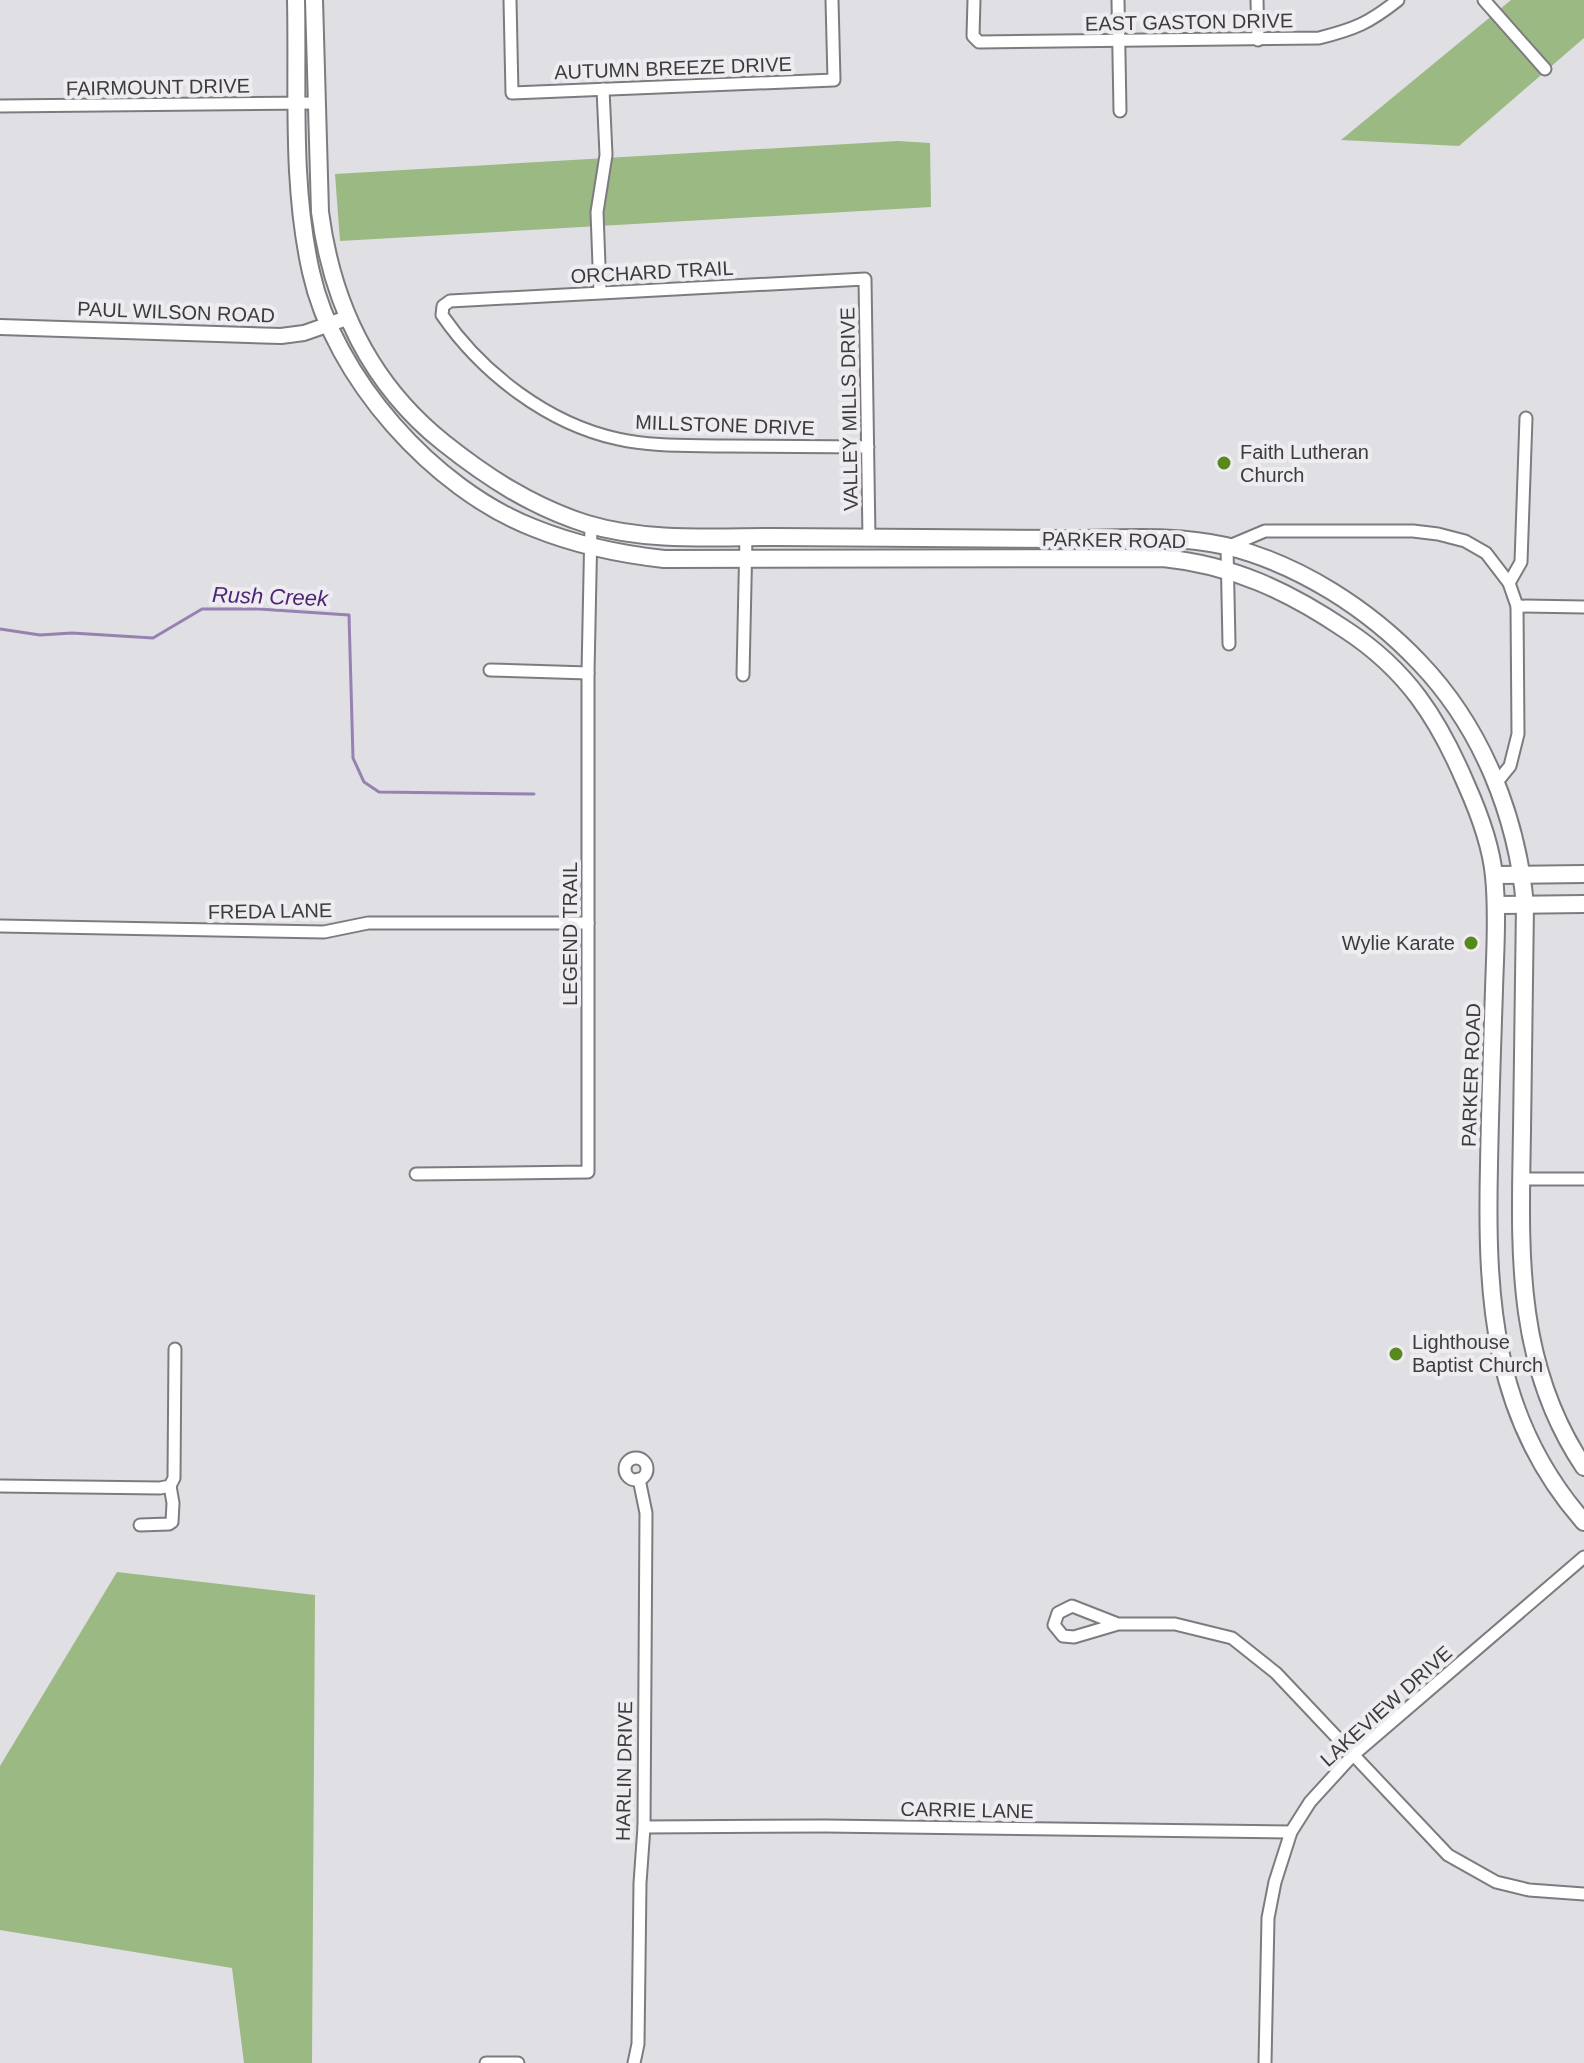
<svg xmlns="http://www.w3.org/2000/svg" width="1584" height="2063" viewBox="0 0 1584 2063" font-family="Helvetica,sans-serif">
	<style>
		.green { fill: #9bb983 }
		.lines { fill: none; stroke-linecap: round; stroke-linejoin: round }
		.stream { stroke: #9682b1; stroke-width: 3 }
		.minor-casing { stroke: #7d7b7f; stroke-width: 15 }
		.tertiary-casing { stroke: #7d7b7f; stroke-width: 18 }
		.secondary-casing { stroke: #7d7b7f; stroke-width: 20 }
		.minor { stroke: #fff; stroke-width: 11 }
		.tertiary { stroke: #fff; stroke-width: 14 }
		.secondary { stroke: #fff; stroke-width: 16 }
		.poi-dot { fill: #58891d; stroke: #eeecf1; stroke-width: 3 }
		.labels { text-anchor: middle; stroke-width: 8; stroke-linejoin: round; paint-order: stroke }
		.street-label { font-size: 20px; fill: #3c3c3d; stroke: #eeecf1 }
		.poi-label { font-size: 20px; fill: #3c3c3d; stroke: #eeecf1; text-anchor: start }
		.water-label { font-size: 22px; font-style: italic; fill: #4c2674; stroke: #eeecf1 }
	</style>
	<rect width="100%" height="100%" fill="#e0dfe3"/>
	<g class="green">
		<path d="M1511 0H1584V38L1459 146 1341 140Z"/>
		<path d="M898 141 930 143 931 207 340 241 335 174Z"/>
		<path d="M117 1572 315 1595 312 2063H244L232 1968 0 1930V1766Z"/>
	</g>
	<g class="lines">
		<path class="stream" d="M0 629 40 635 72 633 153 638 202 609H259L349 615 353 758 364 782 379 792 534 794"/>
		<g class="minor-casing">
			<g id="minor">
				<path d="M510 0 512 93 834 80 832 0"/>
				<path d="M974 0 973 36 979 42 1319 38C1355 29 1369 23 1398 0"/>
				<path d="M1118 0 1120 111"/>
				<path d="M1257 0 1258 40"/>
				<path d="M1484 0 1545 69"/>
				<path d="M0 106 316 103"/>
				<path d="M600 292 597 212 606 155 603 89"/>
				<path d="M868 447C821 447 774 446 727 446 691 445 653 447 618 439 548 424 482 373 442 315L443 306 450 301 865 279 869 538"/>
				<path d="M1509 583 1521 562 1526 418"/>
				<path d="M1517 606 1584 607"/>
				<path d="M1229 644 1227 547 1265 531H1413L1438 534 1465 541 1486 553 1509 583 1517 606 1518 734 1510 766 1497 782"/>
				<path d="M490 670 588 673"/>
				<path d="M743 675 746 537"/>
				<path d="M0 926 324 932 368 923H588"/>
				<path d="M416 1174 588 1172V673L591 525"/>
				<path d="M1521 1179H1584"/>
				<circle cx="636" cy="1469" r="11"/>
				<path d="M0 1486 160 1488 170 1486 174 1478 175 1349"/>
				<path d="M140 1525 169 1524 172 1522 173 1503 170 1486"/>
				<path d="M1118 1624 1072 1606 1058 1613 1054 1625 1063 1636 1074 1637 1118 1624H1175L1232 1638 1276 1673 1448 1855 1496 1882 1529 1890 1584 1894"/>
				<path d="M644 1827 825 1826 1291 1832"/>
				<path d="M486 2063H518"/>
				<path d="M634 2063 638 2044 640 1883 644 1827 646 1513 639 1479"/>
				<path d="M1265 2063 1268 1918 1275 1882 1291 1832 1310 1802 1352 1756 1584 1557"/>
			</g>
		</g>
		<g class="tertiary-casing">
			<path id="tertiary" d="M0 327 281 336 304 333 347 318"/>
		</g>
		<g class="secondary-casing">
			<g id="secondary">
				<path d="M296 0C298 90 291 183 311 272 334 377 433 489 534 528 576 545 619 554 664 559L1163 558C1233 565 1288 591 1346 630 1407 670 1438 718 1466 784 1479 813 1491 844 1494 876 1498 914 1495 953 1494 990 1492 1049 1490 1107 1489 1165 1486 1298 1492 1418 1584 1522"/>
				<path d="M314 0 320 212C332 304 371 385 444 443 488 478 533 507 587 524 647 542 714 537 776 537 874 538 971 538 1069 539 1122 539 1173 534 1226 546 1299 564 1369 609 1420 663 1482 728 1517 816 1525 905 1524 980 1523 1055 1522 1131 1520 1250 1514 1363 1584 1467"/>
				<path d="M1494 875 1584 874"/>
				<path d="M1496 905 1584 904"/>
			</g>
		</g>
		<use href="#minor" class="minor"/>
		<use href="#tertiary" class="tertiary"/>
		<use href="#secondary" class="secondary"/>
	</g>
	<g class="poi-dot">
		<circle cx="1224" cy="463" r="8"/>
		<circle cx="1471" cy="943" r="8"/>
		<circle cx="1396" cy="1354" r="8"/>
	</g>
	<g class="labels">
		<g class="street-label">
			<text transform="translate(1189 22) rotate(-1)" y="7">EAST GASTON DRIVE</text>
			<text transform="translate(673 68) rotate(-2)" y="7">AUTUMN BREEZE DRIVE</text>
			<text transform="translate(158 87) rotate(-1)" y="7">FAIRMOUNT DRIVE</text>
			<text transform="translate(652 272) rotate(-3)" y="7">ORCHARD TRAIL</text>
			<text transform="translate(176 312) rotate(2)" y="7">PAUL WILSON ROAD</text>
			<text transform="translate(849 409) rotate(-91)" y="7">VALLEY MILLS DRIVE</text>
			<text transform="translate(725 425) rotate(2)" y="7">MILLSTONE DRIVE</text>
			<text transform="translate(1114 540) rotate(1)" y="7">PARKER ROAD</text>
			<text transform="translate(270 911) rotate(-1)" y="7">FREDA LANE</text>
			<text transform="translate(570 934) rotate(-90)" y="7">LEGEND TRAIL</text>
			<text transform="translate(1471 1075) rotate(-88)" y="7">PARKER ROAD</text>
			<text transform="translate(1386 1706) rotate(-42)" y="7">LAKEVIEW DRIVE</text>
			<text transform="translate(624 1771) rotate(-89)" y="7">HARLIN DRIVE</text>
			<text transform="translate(967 1810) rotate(1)" y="7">CARRIE LANE</text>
		</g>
		<g class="poi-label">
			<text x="1240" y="459">Faith Lutheran<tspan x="1240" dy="23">Church</tspan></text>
			<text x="1455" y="950" text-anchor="end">Wylie Karate</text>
			<text x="1412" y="1349">Lighthouse<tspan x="1412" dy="23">Baptist Church</tspan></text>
		</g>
		<g class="water-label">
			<text transform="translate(270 596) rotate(2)" y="8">Rush Creek</text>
		</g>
	</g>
</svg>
